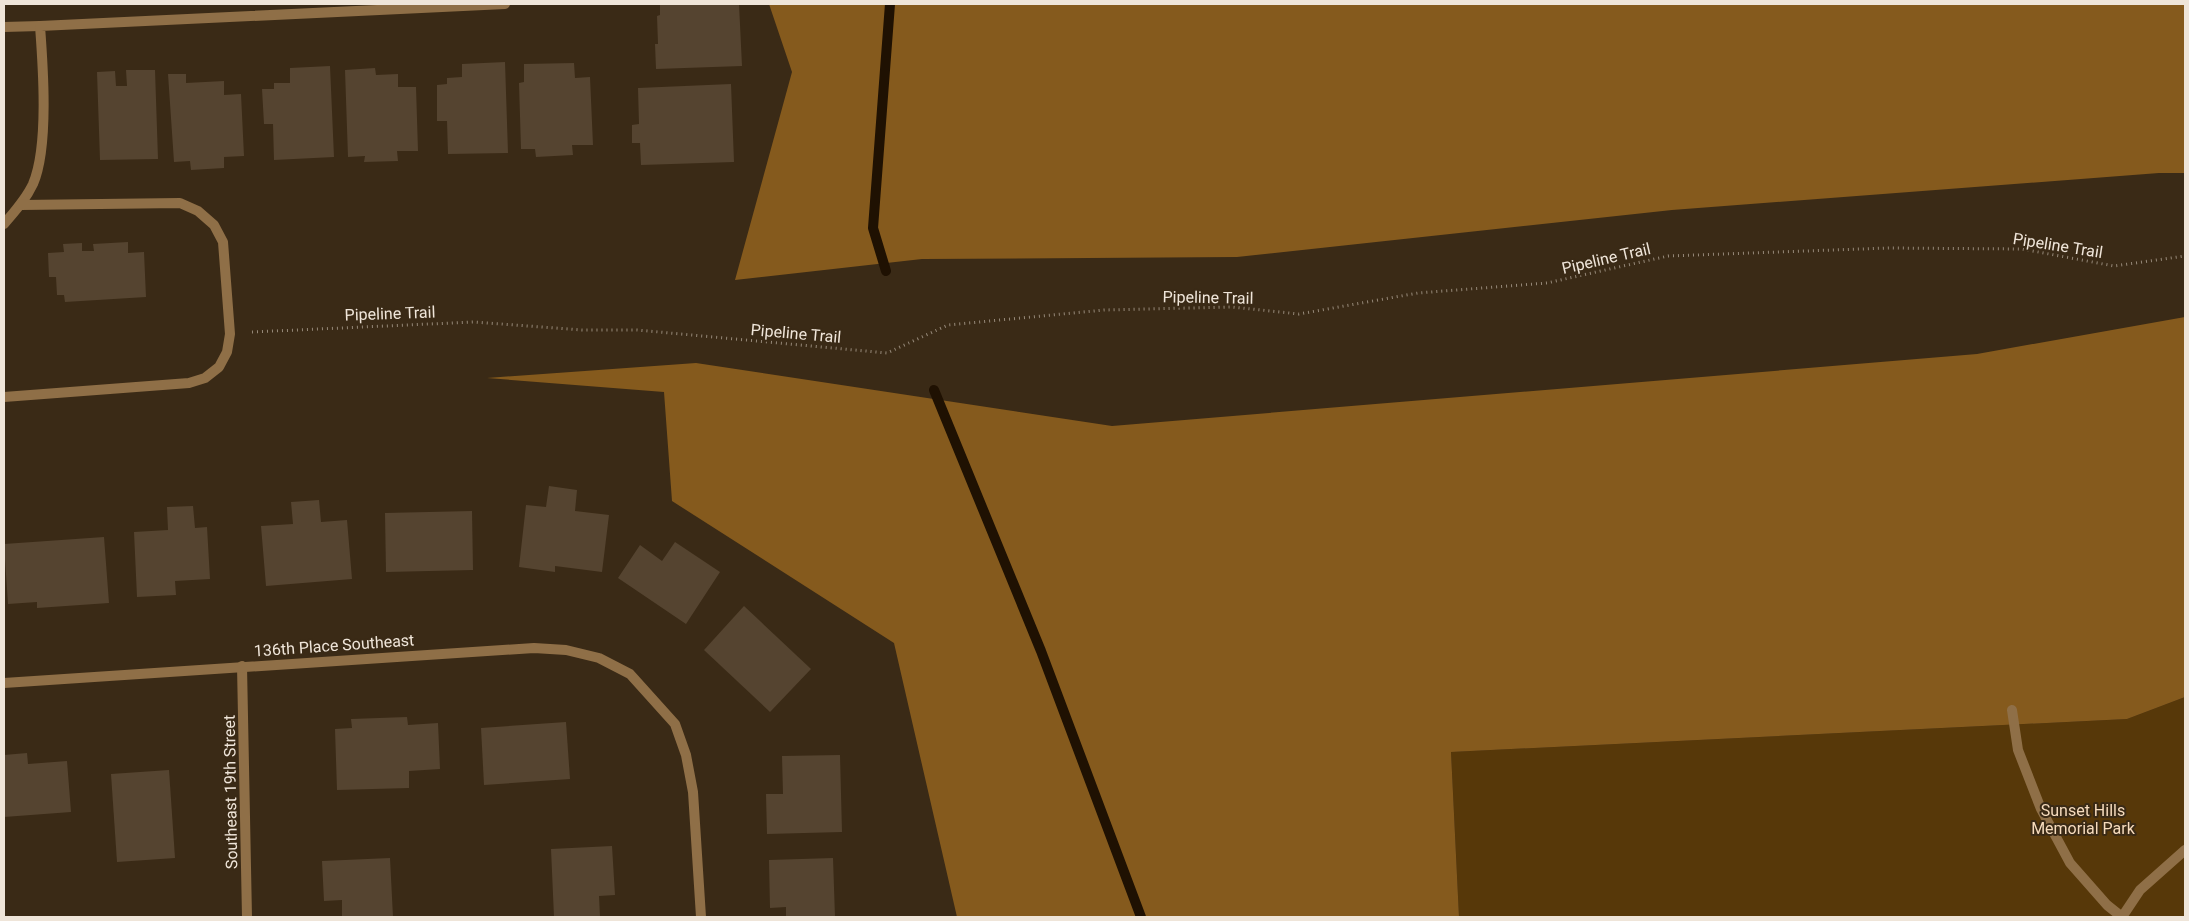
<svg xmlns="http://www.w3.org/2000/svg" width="2189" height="921" viewBox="0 0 2189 921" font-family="Roboto,sans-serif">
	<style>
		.green { fill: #573809 }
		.forest { fill: #855a1d }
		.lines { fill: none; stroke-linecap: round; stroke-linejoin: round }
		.stream { stroke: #1f1102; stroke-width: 10 }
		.building { fill: #554430 }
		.path { stroke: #968979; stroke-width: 3; stroke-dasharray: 1 4; stroke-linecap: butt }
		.lane { stroke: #8f6f47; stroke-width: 10 }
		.street { stroke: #8f6f47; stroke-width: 10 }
		.labels { text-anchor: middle; stroke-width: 4; stroke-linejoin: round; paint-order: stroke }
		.street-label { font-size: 16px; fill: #efe5d9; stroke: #3a2a16 }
		.park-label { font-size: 16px; fill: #f6dbbd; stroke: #3a2a16 }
	</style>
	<rect width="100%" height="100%" fill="#3a2a16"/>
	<path class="green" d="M2185 697V917H1459L1451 752 2127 719Z"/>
	<g class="forest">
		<path d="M769 4H2185V173H2159L1672 210 1237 257 922 259 735 280 792 72Z"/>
		<path d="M2185 317V697L2127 719 1451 752 1459 917H957L894 643 672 501 664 392 487 378 696 363 1112 426 1977 354Z"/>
	</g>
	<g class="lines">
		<g class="stream">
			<path d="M886 271 873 228 890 4"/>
			<path d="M934 390 1041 651 1141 917"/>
		</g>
	</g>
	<g class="building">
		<path d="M660 4H739L742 66 656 69 655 44H658L657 16 660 15Z"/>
		<path d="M505 62 508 153 448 154 447 121H437V85L447 84V78L462 77V64Z"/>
		<path d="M574 63 575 78 590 77 593 145H572L573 155 536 157 535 149H521L519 83 524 82V64Z"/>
		<path d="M330 66 334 157 274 160 273 124H264L262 89H274V83H290V68Z"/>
		<path d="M375 68 376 75 398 74V87H416L418 151H397L398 161 364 162 365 156 348 157 345 70Z"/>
		<path d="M126 70H155L158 159 100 160 97 72 115 71 116 86H127Z"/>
		<path d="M168 74H186V83L224 81V95L241 94 244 156 224 157V168L191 170 190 161 174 162Z"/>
		<path d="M731 84 734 162 641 165 640 143H632V125L639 124 638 88Z"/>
		<path d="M128 242V253L144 252 146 297 65 302 64 295H57L56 277H49L48 253 64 252 63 244 82 243V251H94L93 244Z"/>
		<path d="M549 486 577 490 575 511 609 515 602 572 555 566V572L519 567 526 505 546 507Z"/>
		<path d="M319 500 321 522 347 520 352 579 266 586 261 526 293 524 291 502Z"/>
		<path d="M193 506 195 528 207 527 210 579 175 581 176 595 137 597 134 532 168 530 167 507Z"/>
		<path d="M472 511 473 570 386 572 385 513Z"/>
		<path d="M104 537 109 603 37 608V602L8 604 4 544Z"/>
		<path d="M675 542 720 572 686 624 618 578 640 545 662 561Z"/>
		<path d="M744 606 811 669 770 712 704 650Z"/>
		<path d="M407 717 408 725 438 723 440 769 409 771V788L337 790 335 729 352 728 351 719Z"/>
		<path d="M566 722 570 779 484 785 481 728Z"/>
		<path d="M27 753 28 764 67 761 71 812 4 817V755Z"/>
		<path d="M840 755 842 832 767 834 766 794H783L782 756Z"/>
		<path d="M169 770 175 858 117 862 111 774Z"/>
		<path d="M612 846 615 895 599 896 600 917H554L551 849Z"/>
		<path d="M390 858 393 917H342V900L324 901 322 861Z"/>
		<path d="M833 858 835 917H786V907L770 908 769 860Z"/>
	</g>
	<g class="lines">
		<path class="path" d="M252 332 474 322 582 330H637L887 353 948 325 1104 310 1232 307 1299 314 1418 293 1547 283 1668 256 1888 248 2022 249 2114 266 2185 256"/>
		<g class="lane">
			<path d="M2012 710 2018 750 2041 809 2070 863 2107 905 2122 917"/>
			<path d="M2122 917 2140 890 2185 850"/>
		</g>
		<g class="street">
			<path d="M4 27 40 26"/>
			<path d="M4 224C15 211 26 199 33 184 49 147 43 66 40 26L505 4"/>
			<path d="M4 397 189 383 205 378 219 367 227 352 230 334 223 242 214 225 198 211 180 203 21 205"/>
			<path d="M242 666 247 917"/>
			<path d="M4 683 534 648 566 650 599 658 630 674 675 724 686 755 693 792 701 917"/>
		</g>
	</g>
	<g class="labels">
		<g class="street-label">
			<text transform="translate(2058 245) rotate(9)" y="6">Pipeline Trail</text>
			<text transform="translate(1606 258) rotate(-13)" y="6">Pipeline Trail</text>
			<text transform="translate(1208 297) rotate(1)" y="6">Pipeline Trail</text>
			<text transform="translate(390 313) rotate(-2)" y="6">Pipeline Trail</text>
			<text transform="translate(796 333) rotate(5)" y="6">Pipeline Trail</text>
			<text transform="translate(334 645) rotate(-4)" y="6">136th Place Southeast</text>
			<text transform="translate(230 792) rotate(-91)" y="6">Southeast 19th Street</text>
		</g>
		<g class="park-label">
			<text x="2083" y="816">Sunset Hills<tspan x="2083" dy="18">Memorial Park</tspan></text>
		</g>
	</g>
	<rect width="2189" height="921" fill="none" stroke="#efe5d9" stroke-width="10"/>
</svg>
